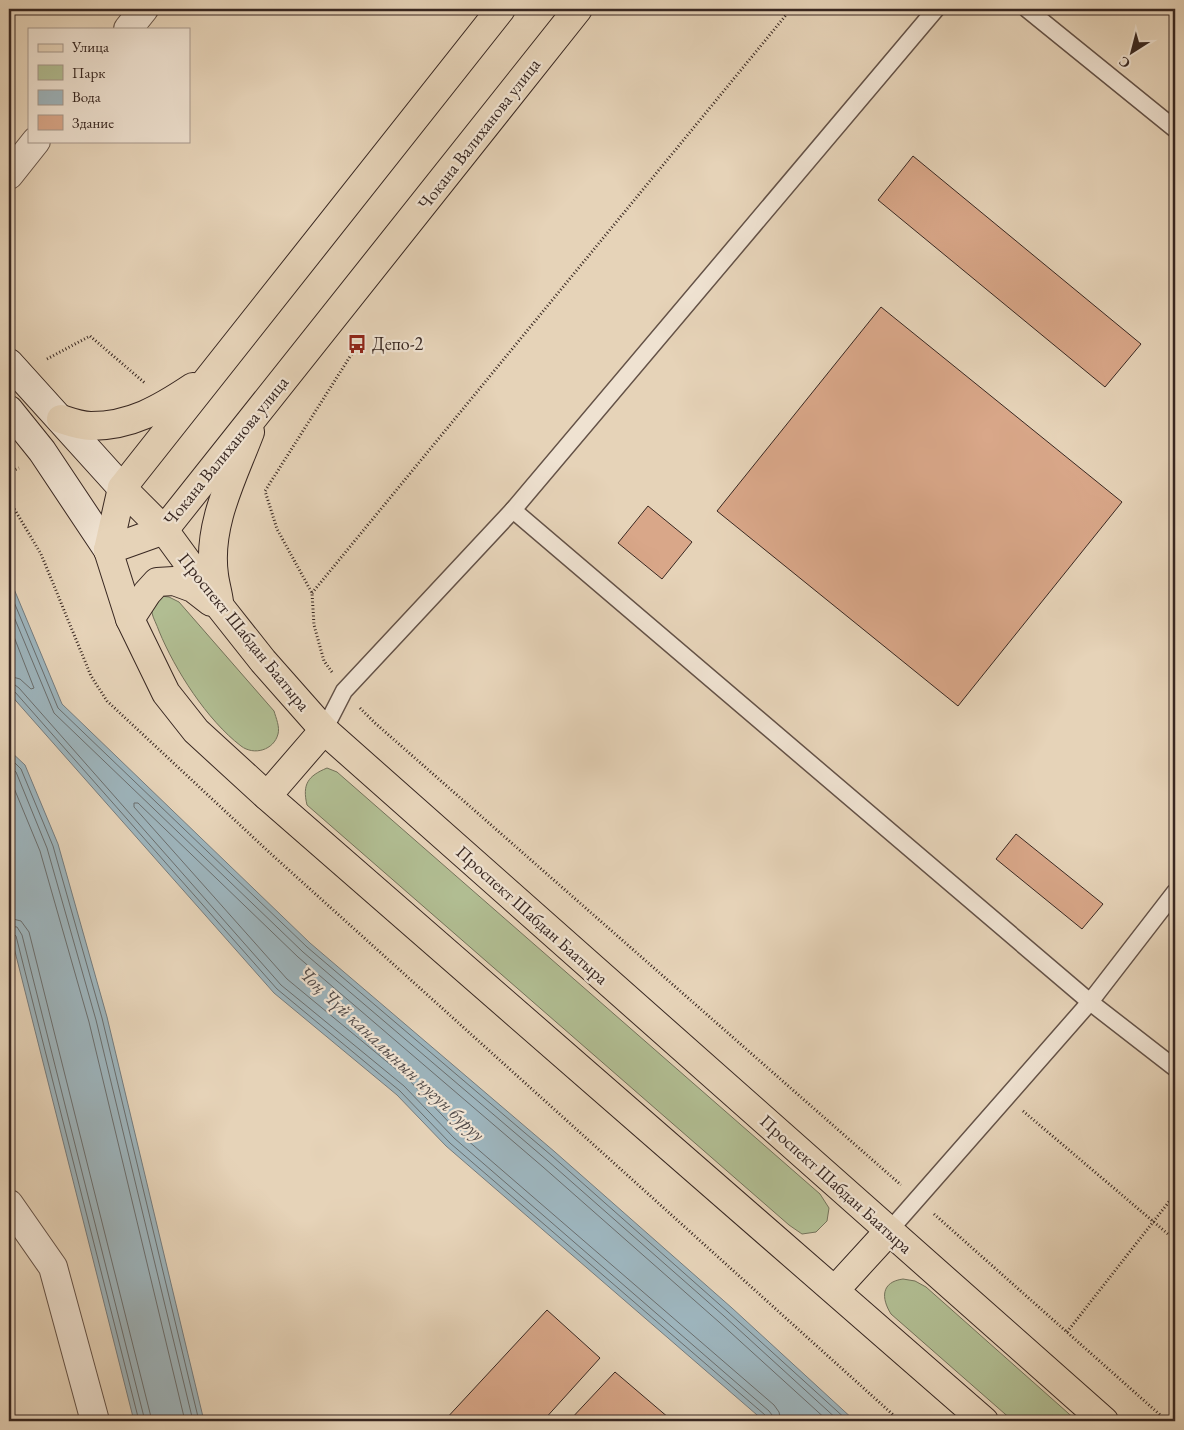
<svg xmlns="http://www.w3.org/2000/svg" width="1184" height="1430" viewBox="0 0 1184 1430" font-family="'EB Garamond',serif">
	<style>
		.green { fill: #b1bd92; stroke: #74725a }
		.water { fill: #9db4bc; stroke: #757c7e }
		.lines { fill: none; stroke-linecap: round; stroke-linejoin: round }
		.shore { stroke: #6a6e6e; stroke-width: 1 }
		.building { fill: #d9a789; stroke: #382721 }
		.lane-casing { stroke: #645247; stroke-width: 19 }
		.street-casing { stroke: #645247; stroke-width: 30 }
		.secondary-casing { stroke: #382721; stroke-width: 30 }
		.primary-casing { stroke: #382721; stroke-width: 30 }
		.path { stroke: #382721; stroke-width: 3; stroke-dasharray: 1 2.5; stroke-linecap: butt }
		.lane { stroke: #efe2d1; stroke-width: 16 }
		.street { stroke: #efe2d1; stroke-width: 28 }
		.secondary { stroke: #efe2d1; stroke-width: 28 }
		.primary { stroke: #e6d3b8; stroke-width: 28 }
		.labels { text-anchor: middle; stroke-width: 4.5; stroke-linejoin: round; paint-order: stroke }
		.street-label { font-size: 18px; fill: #382721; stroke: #efe2d1 }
		.poi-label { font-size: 18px; fill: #382721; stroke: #efe2d1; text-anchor: start }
		.water-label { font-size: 19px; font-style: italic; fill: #514a48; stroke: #efe2d1 }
	</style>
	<rect width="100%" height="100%" fill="#e6d3b8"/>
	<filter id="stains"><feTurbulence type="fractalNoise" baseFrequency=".004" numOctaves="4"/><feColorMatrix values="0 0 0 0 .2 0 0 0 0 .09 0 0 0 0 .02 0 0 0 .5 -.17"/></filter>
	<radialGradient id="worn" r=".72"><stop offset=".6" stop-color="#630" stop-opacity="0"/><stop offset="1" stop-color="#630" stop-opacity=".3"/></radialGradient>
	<g class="green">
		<path d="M161 596 169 597 179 602 274 711C276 718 280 727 278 734 274 750 254 756 241 746 207 720 175 670 159 631 157 625 153 618 152 613 152 605 156 601 161 596Z"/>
		<path d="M327 768 337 772 820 1194 829 1208 827 1221 816 1232 802 1234 789 1225 307 805C302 784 308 776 327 768Z"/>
		<path d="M903 1279 915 1281 926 1287 1077 1421H1013L891 1314C881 1298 881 1282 903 1279Z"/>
	</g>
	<g class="water">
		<path d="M9 577 62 704 310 943 555 1152 732 1308 855 1421H764L446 1146 397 1095 274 993 9 693Z"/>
		<path d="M9 750 25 765 58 844 107 1017 204 1421H134L9 928Z"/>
	</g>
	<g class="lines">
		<g class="shore">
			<path d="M9 590 58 708 307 947 552 1156 728 1312 848 1421"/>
			<path d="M9 605 54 713 303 952 548 1161 724 1316 839 1421"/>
			<path d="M9 624 34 688 31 689 20 679 9 676"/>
			<path d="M9 684 15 685 19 688 281 985 404 1086 454 1138 769 1411 772 1415 773 1421"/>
			<path d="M9 690 15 692 277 989 400 1091 450 1143 765 1415 767 1421"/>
			<path d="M9 757 21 769 53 846 102 1018 199 1421"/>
			<path d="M9 766 16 772 47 848 96 1020 193 1421"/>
			<path d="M9 776 40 851 89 1022 185 1421"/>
			<path d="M9 918 21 921 29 932 152 1421"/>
			<path d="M9 926 17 927 22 935 145 1421"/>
			<path d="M9 932 13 933 16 936 139 1421"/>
			<path d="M781 1421 779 1412 774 1405 459 1133 409 1080 287 979 134 807V803H138L298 957 543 1167 719 1322 828 1421"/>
		</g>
	</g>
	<g class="building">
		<path d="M913 156 1141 344 1105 387 878 200Z"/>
		<path d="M881 307 1122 502 958 706 717 511Z"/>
		<path d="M648 506 692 542 662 579 618 543Z"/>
		<path d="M1016 834 1103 904 1082 929 996 859Z"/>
		<path d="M547 1310 600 1358 543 1421H444Z"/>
		<path d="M615 1372 669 1418 666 1421H569Z"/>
	</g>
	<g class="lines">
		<g class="lane-casing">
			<g id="lane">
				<path d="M1027 9 1175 129"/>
				<path d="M513 510 1090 1002 1175 1068"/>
				<path d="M324 730 344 691 513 510 936 9"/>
				<path d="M889 1231 1090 1002 1175 892"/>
			</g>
		</g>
		<g class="street-casing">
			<g id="street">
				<path d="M128 29 144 9"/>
				<path d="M9 175 36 141"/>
				<path d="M9 1204 53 1267 95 1421"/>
			</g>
		</g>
		<g class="secondary-casing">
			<g id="secondary">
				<path d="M9 363 122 488"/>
				<path d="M9 410 42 451 108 550"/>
			</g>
		</g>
		<g class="primary-casing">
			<g id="primary">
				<path d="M61 419C70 422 81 426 91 426 131 426 160 409 193 387"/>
				<path d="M122 488 164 530 221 608 263 661 324 730 1104 1421"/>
				<path d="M108 550 130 619 166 693 196 731 267 796 984 1421"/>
				<path d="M108 550 164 530 578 9"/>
				<path d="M108 550 122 488 501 9"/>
				<path d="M219 602C218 593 215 584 214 575 207 525 233 477 250 432"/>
				<path d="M130 619 147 593 157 582 174 581 193 588 211 602"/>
				<path d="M267 796 324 730"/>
				<path d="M835 1290 889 1231"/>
			</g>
		</g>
		<g class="path">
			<path d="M47 359 90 336 146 384"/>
			<path d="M9 472 19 468"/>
			<path d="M9 500 41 554 91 676 107 701 270 853 900 1421"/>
			<path d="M312 593 791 9"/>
			<path d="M332 672 324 661 314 625 312 593 277 529 265 491 358 344"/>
			<path d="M360 708 375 723 901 1185"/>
			<path d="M1023 1111 1175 1240"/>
			<path d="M934 1214 1167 1421"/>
			<path d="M1067 1332 1175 1194"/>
		</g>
		<use href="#lane" class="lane"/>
		<use href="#street" class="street"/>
		<use href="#secondary" class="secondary"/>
		<use href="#primary" class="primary"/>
	</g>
	<defs>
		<g id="bus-bare" transform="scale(1.5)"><path d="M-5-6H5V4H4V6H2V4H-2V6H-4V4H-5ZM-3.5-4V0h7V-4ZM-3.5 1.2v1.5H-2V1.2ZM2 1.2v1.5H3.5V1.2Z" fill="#8f2418" stroke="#efe2d1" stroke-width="2.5" paint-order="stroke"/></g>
	</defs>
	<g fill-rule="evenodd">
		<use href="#bus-bare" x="357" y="344"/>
	</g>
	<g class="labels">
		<g class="street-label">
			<text transform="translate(479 134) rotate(-52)" y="6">Чокана Валиханова улица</text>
			<text transform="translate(226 451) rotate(-51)" y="6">Чокана Валиханова улица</text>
			<text transform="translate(244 632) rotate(51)" y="6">Проспект Шабдан Баатыра</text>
			<text transform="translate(532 915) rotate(42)" y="6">Проспект Шабдан Баатыра</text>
			<text transform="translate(836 1184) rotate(42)" y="6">Проспект Шабдан Баатыра</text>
		</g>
		<g class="poi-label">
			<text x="372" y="350">Депо-2</text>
		</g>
		<g class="water-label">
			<text transform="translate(392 1053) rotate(43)" y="7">Чоң Чүй каналынын нугун буруу</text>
		</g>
	</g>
	<rect width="1184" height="1430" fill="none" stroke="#e6d3b8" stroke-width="30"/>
	<rect x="10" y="10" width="1164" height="1410" fill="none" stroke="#382721" stroke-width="2.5"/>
	<rect x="15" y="15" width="1154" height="1400" fill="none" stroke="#382721"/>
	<rect x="28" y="28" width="162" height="115" fill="#efe2d1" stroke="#a6978b"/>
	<rect x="38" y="44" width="25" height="8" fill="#e6d3b8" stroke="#a6978b"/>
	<text x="72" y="52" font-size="15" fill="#382721">Улица</text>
	<rect x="38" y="65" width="25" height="15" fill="#b1bd92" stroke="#a6978b"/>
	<text x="72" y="78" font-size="15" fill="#382721">Парк</text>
	<rect x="38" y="90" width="25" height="15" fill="#9db4bc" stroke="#a6978b"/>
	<text x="72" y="102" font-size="15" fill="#382721">Вода</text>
	<rect x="38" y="115" width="25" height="15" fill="#d9a789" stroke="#a6978b"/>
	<text x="72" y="128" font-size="15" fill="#382721">Здание</text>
	<g transform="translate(1132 52) rotate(216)" stroke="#efe2d1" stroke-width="4" paint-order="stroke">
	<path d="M0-4L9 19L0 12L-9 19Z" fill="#382721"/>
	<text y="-8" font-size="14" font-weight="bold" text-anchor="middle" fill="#382721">С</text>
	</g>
	<rect width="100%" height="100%" filter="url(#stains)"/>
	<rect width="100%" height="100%" fill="url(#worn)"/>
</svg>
